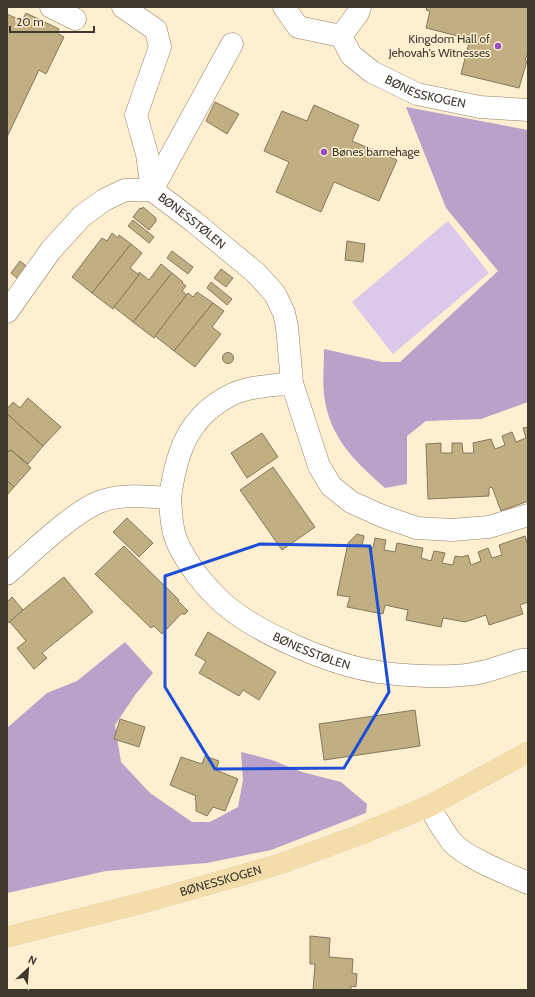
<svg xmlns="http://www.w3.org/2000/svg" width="535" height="997" viewBox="0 0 535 997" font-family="Cabin,sans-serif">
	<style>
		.green { fill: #dcc8eb }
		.forest { fill: #b9a1ca }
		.building { fill: #c1ae82; stroke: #85785c }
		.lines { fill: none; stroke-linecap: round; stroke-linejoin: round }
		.minor-casing { stroke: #8e8165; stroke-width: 23 }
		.major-casing { stroke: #fff; stroke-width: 23 }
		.minor { stroke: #fff; stroke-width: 22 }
		.major { stroke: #f3ddab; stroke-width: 22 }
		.marked { fill: none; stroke: #1d4ed8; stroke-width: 3; stroke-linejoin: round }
		.poi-dot { fill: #974ec1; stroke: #fdefd0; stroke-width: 1.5 }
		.labels { text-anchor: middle; stroke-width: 3; stroke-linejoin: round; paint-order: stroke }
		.poi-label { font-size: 12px; fill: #3f392d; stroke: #fdefd0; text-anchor: end }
		.street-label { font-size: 12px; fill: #3f392d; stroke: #fdefd0 }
	</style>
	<rect width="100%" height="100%" fill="#fdefd0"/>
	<path class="green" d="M448 221 489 273 393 354 352 302Z"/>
	<g class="forest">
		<path d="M406 107 528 130V402L481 419 426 421 407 436V484L385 488C357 463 332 441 325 401 322 385 324 365 324 349L382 362H400L498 271 446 208Z"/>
		<path d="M125 642 153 673 135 695 115 725 121 762 150 793 192 822H210L238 807 243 780 241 752 272 760 302 772 341 782 367 804 366 813 271 850 207 863 106 871 7 893V728L47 693 77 681Z"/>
	</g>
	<g class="building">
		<path d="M427 7H528V53L525 60 527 61 519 88 461 74 470 39 426 28 430 11 426 10Z"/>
		<path d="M26 13 59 29 57 33 64 37 46 74 39 70 7 137V14L22 21Z"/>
		<path d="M215 102 239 114 227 134 206 121Z"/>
		<path d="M314 105 359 125 352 141 397 160 379 201 334 182 321 212 276 192 289 162 264 151 282 111 307 121Z"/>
		<path d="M143 207 156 218V221L149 230 133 217 140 208 142 209Z"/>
		<path d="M133 220 154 237 149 243 128 226Z"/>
		<path d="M112 233 118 238 119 235 131 244 92 293 72 277 102 238 107 241Z"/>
		<path d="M347 241 365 244 363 262 345 260Z"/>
		<path d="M131 244 142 253 130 268 139 275 113 309 92 293Z"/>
		<path d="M172 251 193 267 188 274 167 258Z"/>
		<path d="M20 261 31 270 22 282 11 273Z"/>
		<path d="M161 264 172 273 133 322 114 307 139 275V272L149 280Z"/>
		<path d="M221 269 233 278 226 287 214 278Z"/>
		<path d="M172 273 183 282 182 283 186 286 182 291 187 295 181 303H179L180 304 154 338 133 322Z"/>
		<path d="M211 282 232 299 227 305 207 288Z"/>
		<path d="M197 292 213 303 174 351 155 336 188 293 193 297Z"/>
		<path d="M213 303 224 311 212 327 221 334 195 367 174 351Z"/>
		<circle cx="228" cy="358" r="5.5"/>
		<path d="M28 398 61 427 43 446 7 414V409L13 402 20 408Z"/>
		<path d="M7 414 43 446 28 464 11 450 10 452 7 450Z"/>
		<path d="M528 427V501L501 511 492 487 489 488V496L428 499 426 444 441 443V453H452V443H462L463 453H474L473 443 491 439 495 449 505 445 502 436 512 432 516 442 526 438 523 428Z"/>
		<path d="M262 433 278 457 247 478 231 453Z"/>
		<path d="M7 450 10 452 11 450 31 468 14 487 7 481Z"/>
		<path d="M273 467 315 527 282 550 240 490Z"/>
		<path d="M7 481 14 487 7 495Z"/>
		<path d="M127 518 153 543 139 557 113 532Z"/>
		<path d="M357 534 364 536 362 546 373 548 375 538 386 540 384 550 395 552 397 543 423 548 421 558 431 561 434 551 445 553 442 563 453 565 455 556 462 557 468 555 471 565 481 561 478 552 488 548 492 558 502 555 499 545 525 536 528 546V602L520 605 523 614 489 625 486 615 465 622 443 618 441 627 406 620 408 610 385 605 383 614 347 607 350 597 337 595 348 543Z"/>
		<path d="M124 546 179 600 178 601 188 611 184 615 182 613 162 634 154 626 151 628 95 574Z"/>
		<path d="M64 577 93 612 42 653 47 658 34 669 17 648 26 641 9 621Z"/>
		<path d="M12 597 23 610 7 624V602Z"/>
		<path d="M208 632 276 672 259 700 243 690 239 696 199 673 206 661 195 655Z"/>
		<path d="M415 710 420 746 324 760 319 724Z"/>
		<path d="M120 719 145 727 139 747 114 739Z"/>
		<path d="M205 756 219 761 216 770 238 779 225 811 213 807 207 816 196 811V801L195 800 196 796 170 785 181 757 202 764Z"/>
		<path d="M310 936 330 938 329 957 353 959 352 973 357 974 356 987 351 986V990H313L315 964H310Z"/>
	</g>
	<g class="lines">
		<g class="minor-casing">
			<g id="minor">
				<path d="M51 7 75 19"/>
				<path d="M123 7 156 30 160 47 136 115 147 154 152 190"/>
				<path d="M284 7 298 27 341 36"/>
				<path id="s1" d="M341 36 351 55 372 72 417 94 480 107 528 110"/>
				<path d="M341 36 358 13 360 7"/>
				<path d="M152 190 232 44"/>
				<path id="s2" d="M7 312 51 250 82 216 104 200 125 190H152L193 221 256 273 275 294 284 313 287 327 292 383C272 386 247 386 229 396 187 418 176 454 170 498"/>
				<path d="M292 383 319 466 331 486 351 502 382 516 417 528 452 530 489 527 528 515"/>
				<path id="s3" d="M7 574C31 553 72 513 99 502 121 493 147 497 170 498 171 513 171 528 177 542 187 564 205 587 223 603 256 633 334 666 379 672 404 676 447 678 472 674 489 672 506 664 522 660H528"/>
				<path d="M429 806C436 818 443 831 452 842 466 858 508 874 528 883"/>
			</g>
		</g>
		<g class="major-casing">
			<g id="major">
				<path id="s4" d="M7 937 150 901 277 865 359 835 429 806 528 752"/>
			</g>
		</g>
		<use href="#minor" class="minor"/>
		<use href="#major" class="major"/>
	</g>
	<path class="marked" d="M260 544 370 546 389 692 344 768 215 769 165 687V576Z"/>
	<g class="poi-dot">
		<circle cx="498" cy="46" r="4"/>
		<circle cx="324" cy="152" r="4"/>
	</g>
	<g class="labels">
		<g class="poi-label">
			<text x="490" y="43">Kingdom Hall of<tspan x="490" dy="14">Jehovah's Witnesses</tspan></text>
			<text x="332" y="156" text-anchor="start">Bønes barnehage</text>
		</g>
		<g class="street-label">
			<text dy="4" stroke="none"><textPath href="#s1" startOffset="106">BØNESSKOGEN</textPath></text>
			<text dy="4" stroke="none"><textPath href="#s2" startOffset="250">BØNESSTØLEN</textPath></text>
			<text dy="4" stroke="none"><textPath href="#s3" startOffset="412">BØNESSTØLEN</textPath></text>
			<text dy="4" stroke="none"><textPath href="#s4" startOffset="221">BØNESSKOGEN</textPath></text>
		</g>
	</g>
	<rect width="535" height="997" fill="none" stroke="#3f392d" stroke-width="16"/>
	<g transform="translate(28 969) rotate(26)" stroke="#fdefd0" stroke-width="3" paint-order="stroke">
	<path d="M0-3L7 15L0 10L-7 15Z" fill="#3f392d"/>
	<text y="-6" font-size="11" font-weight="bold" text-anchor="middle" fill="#3f392d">N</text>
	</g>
	<path d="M10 26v6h84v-6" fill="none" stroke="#3f392d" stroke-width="2"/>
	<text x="16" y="26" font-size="12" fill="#3f392d" stroke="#fdefd0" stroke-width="3" paint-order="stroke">20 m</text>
</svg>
